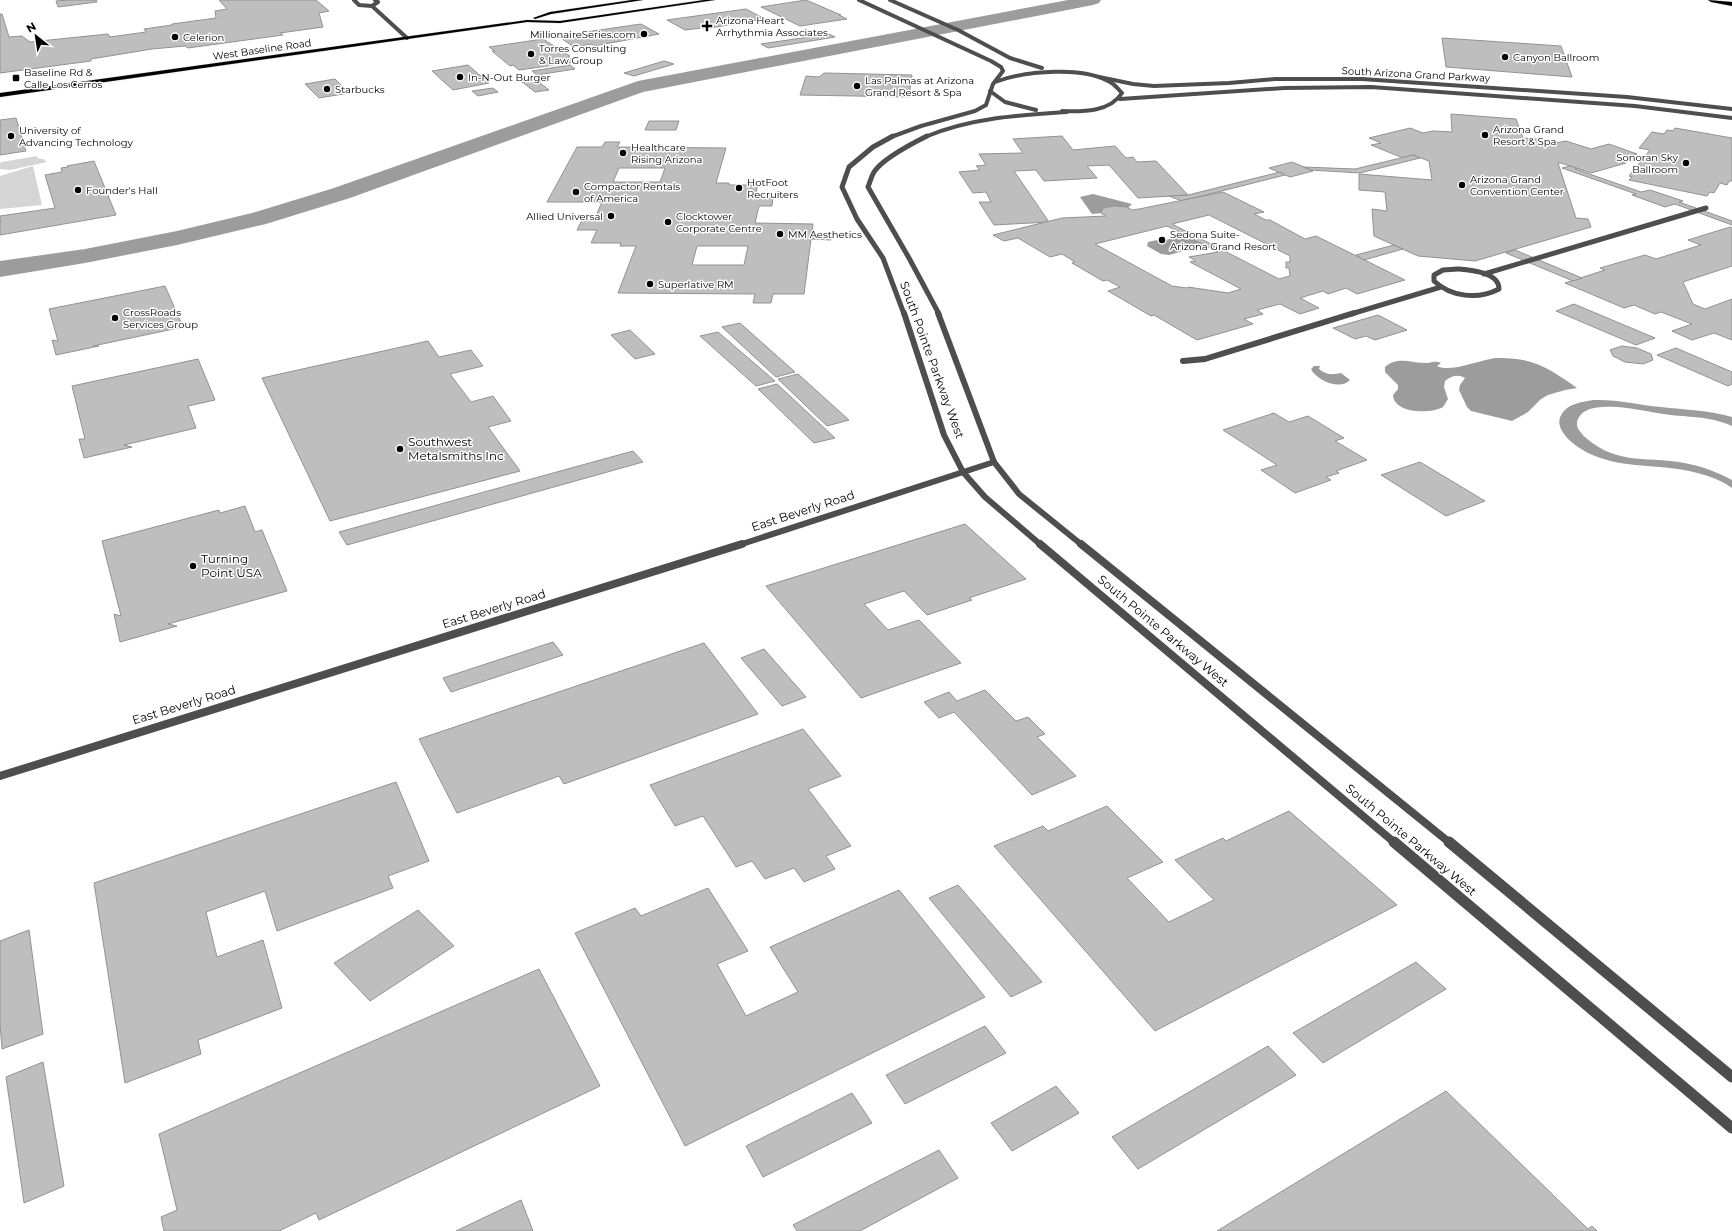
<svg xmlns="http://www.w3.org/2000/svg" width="1732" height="1231" viewBox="0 0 1732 1231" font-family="Montserrat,sans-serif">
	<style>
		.green { fill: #d5d5d5 }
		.water { fill: #9c9c9c }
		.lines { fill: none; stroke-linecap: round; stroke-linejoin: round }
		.canal { fill: #9c9c9c; fill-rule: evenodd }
		.building { fill: #bebebe; stroke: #929292; fill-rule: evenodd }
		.primary-casing { stroke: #dbdbdb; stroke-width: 1 }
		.motorway-casing { stroke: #dbdbdb; stroke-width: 1 }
		.pedestrian-far1 { stroke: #4e4e4e; stroke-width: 5 }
		.pedestrian { stroke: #4e4e4e; stroke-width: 6 }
		.minor-far2 { stroke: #4e4e4e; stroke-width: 4 }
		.minor-far1 { stroke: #4e4e4e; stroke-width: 6 }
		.minor { stroke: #4e4e4e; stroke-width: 8 }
		.tertiary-far4 { stroke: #4e4e4e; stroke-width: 4 }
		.tertiary-far3 { stroke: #4e4e4e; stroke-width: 5 }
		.tertiary-far2 { stroke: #4e4e4e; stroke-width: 6 }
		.tertiary-far1 { stroke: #4e4e4e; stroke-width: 8 }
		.tertiary { stroke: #4e4e4e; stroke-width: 11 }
		.primary { fill: #000; fill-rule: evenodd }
		.motorway { fill: #000; fill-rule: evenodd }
		.poi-dot { fill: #000; stroke: #fff; stroke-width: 1.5 }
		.labels { text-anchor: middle; stroke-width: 3; stroke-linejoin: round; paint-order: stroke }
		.far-poi-label { font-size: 10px; fill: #000; stroke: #fff; text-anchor: start }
		.far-street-label { font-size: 10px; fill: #000; stroke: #fff }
		.street-label { font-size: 12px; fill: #000; stroke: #fff }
		.poi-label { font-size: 12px; fill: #000; stroke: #fff; text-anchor: start }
	</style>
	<rect width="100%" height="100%" fill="#fff"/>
	<g class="green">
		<path d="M37 156V158L43 159 47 162 10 170 0 169V163L2 162Z"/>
		<path d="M33 166 42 205 0 209V176Z"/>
	</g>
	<g class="water">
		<path d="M1093 194 1132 204 1128 208 1114 206 1103 208 1102 213 1092 214 1080 197Z"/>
		<path d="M1185 235 1205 245 1169 255 1161 254 1147 246 1148 242 1157 240 1162 241Z"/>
		<path d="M1495 358C1532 357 1548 367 1577 388L1565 390 1548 395 1541 399 1528 412 1512 421 1471 411 1467 407 1459 390 1460 385 1465 378C1458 374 1451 376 1445 381L1444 387 1448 399 1443 407C1431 414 1394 414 1393 395L1398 389V385L1385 372V367C1398 355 1413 364 1428 363 1434 362 1435 361 1441 363L1437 366C1450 373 1480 360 1495 358Z"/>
		<path d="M1314 366H1320L1319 369C1326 375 1333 375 1341 373L1350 380C1340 391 1316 380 1311 369Z"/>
		<path d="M1593 400C1617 399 1638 405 1661 407 1685 410 1709 410 1732 417V426C1707 415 1689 418 1664 414 1647 412 1581 394 1577 423 1576 428 1582 434 1586 438 1620 467 1650 455 1689 464 1704 467 1719 473 1732 480V488C1719 478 1700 473 1684 470 1651 464 1619 468 1588 453 1579 448 1570 442 1564 434 1559 427 1557 420 1563 412 1570 403 1583 402 1593 400Z"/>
	</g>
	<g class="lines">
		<path class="canal" d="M1068 0H1101L1099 3 1093 5 643 92 350 198 266 224 177 245 85 263 0 277V261L85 249 177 231 252 213 334 188 638 81Z"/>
	</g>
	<g class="building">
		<path d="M68 0H96L97 2 58 7 56 1Z"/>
		<path d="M219 0H316L329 11 319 13 323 27 280 33 283 35 188 48 185 46 152 49 91 59V61L0 73V14H2L9 37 22 36 30 42 108 34 110 37 146 32 144 29 172 25V24L216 18 215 11 227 9Z"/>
		<path d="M806 0 841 15H839L847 19 800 26 761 7Z"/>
		<path d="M746 9 765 19 704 29 702 28 685 30 667 20Z"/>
		<path d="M641 24 659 34 594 46 592 44 574 47 558 36Z"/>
		<path d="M829 34 835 37 768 48 761 44Z"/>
		<path d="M1442 38 1561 46 1572 77 1446 67Z"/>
		<path d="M543 39 570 56 568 57 575 62 519 70 513 65 510 66 492 51H495L489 47Z"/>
		<path d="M664 61 674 64 634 76 624 73Z"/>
		<path d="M468 65 489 83 453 90 432 71Z"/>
		<path d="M570 65 575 69 537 75 532 71Z"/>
		<path d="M824 73 912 75 909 97 800 95 806 76 819 77Z"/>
		<path d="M335 79 349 93 319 98 305 84Z"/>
		<path d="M535 79 549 90 535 92 521 81Z"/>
		<path d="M493 88 498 92 478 96 472 91Z"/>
		<path d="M1451 114 1516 119 1523 138 1544 140 1556 143 1566 141 1591 149 1609 144 1637 154 1616 160 1626 163 1591 173 1561 163H1558L1576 218 1588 219 1591 227 1475 261 1418 256 1374 236 1372 209 1387 211 1385 192 1359 190V174L1432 180 1429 161 1413 155 1403 158 1371 145 1381 143 1369 138 1410 128 1423 133 1433 131 1452 132Z"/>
		<path d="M16 118 26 151 0 155V120Z"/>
		<path d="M649 121H679L676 130H645Z"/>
		<path d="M1675 128 1732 138V181H1729L1727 185 1720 183 1714 193 1710 192 1707 196 1629 180 1632 177 1629 176 1650 150 1639 148 1652 132 1664 134 1667 130 1673 131Z"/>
		<path d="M1062 136 1073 150 1115 146 1126 158 1133 157 1137 162 1156 161 1188 195 1138 198 1109 165 1087 166 1097 178 1044 181 1036 170 1014 171 1049 222 994 225 979 202H991L986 192 973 193 959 172 980 170 976 166 986 165 979 154 1023 153 1013 139Z"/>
		<path d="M605 142H620L617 147 726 148 716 183H729V185H758L755 196H773L772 206H759L755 223 813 224 812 234H831V240L811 239 804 294H773L771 303H753L755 294 618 293 636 246H620L621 243H591L597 230H577L582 220H594L602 202H547L577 147H602ZM619 168H665L660 182H613ZM697 246H748L744 265H692Z"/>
		<path d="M1413 155 1420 158 1360 173 1311 170 1303 167 1355 169Z"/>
		<path d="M94 161 116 215 0 235V216L55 208 45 175 62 172 61 168 68 167 67 166Z"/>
		<path d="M1292 162 1313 171 1290 177 1269 168Z"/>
		<path d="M1570 166 1577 168 1575 169 1641 192 1650 190 1683 201 1679 202 1732 221V225L1675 204 1665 207 1632 195 1636 194 1562 168Z"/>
		<path d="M1280 172 1285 175 1182 201 1169 196 1188 195Z"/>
		<path d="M1223 192 1264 212 1254 214 1266 220H1270L1305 239 1316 236 1405 280 1357 294 1346 288 1328 294 1323 291 1300 298 1319 308 1300 314 1280 304 1257 310 1263 314 1244 319 1253 324 1197 340 1154 315 1151 316 1108 291 1120 287 1107 280 1103 281 1072 263 1075 262 1062 254 1050 257 1018 238 1004 241 993 235 1062 218 1106 216 1101 213 1103 208 1114 206 1127 207 1132 210 1139 209ZM1209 215 1290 256V262H1286V268H1289L1290 276 1279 279 1172 224ZM1167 226 1218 252 1189 257 1196 261 1190 262 1241 289 1228 293 1188 287 1187 288 1172 286 1095 244Z"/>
		<path d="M1730 227 1732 228V266L1683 282 1693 304 1705 309 1732 299V340L1714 333 1692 340 1672 331 1692 324 1661 312 1655 314 1634 305 1624 308 1565 283 1605 270 1600 268 1645 255 1656 259 1701 245 1688 240Z"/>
		<path d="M1394 245 1403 249 1364 260 1356 255Z"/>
		<path d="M1515 250 1582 278 1573 281 1506 253Z"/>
		<path d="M165 286 183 327 93 346H99L56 355 52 340 58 341 49 309Z"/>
		<path d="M1574 304 1655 338 1636 345 1556 311Z"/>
		<path d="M1378 315 1407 330 1375 340 1366 336 1355 339 1333 328Z"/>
		<path d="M740 323 795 372 776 377 722 327Z"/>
		<path d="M630 330 655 354 635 359 611 335Z"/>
		<path d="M718 332 775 381 756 386 700 336Z"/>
		<path d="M428 341 439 357 471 350 483 366 450 374 471 402 493 396 511 421 488 427 520 471 330 521 262 378Z"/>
		<path d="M1622 346 1637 348 1651 354 1653 360 1643 364 1625 362 1613 356 1610 350Z"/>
		<path d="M1676 348 1732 372V384L1728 386 1657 355Z"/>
		<path d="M198 359 215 400 188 406 196 428 124 445 132 447 84 458 79 439H85L72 386Z"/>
		<path d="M798 374 849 420 827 426 778 379Z"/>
		<path d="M777 384 835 438 814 443 758 389Z"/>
		<path d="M1274 413 1289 422 1308 416 1344 438 1335 441 1367 460 1336 471 1339 473 1326 477 1331 480 1295 493 1261 470 1277 465 1223 430Z"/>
		<path d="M633 451 643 462 347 545 339 532Z"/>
		<path d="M1420 462 1485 501 1446 516 1381 475Z"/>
		<path d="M245 506 255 532 262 530 287 591 168 624 177 626 120 642 114 614 121 616 102 541 219 510 220 513Z"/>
		<path d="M965 524 1026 579 969 598 972 600 927 615 904 591 864 604 888 630 919 620 961 663 861 698 766 586Z"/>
		<path d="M553 642 563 655 451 692 443 678Z"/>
		<path d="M704 643 758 714 564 784 559 776 457 813 419 739Z"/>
		<path d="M764 649 806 697 782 706 741 658Z"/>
		<path d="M985 690 1016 721 1028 717 1045 734 1037 737 1076 776 1032 795 954 712 939 718 924 702 949 692 957 701Z"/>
		<path d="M803 729 841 776 808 789 851 846 826 856 835 869 804 882 794 868 765 879 752 861 736 867 703 816 675 826 650 785Z"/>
		<path d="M396 782 429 861 388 876 393 888 277 931 265 891 206 912 217 957 263 940 282 1008 198 1040 201 1054 125 1083 94 883Z"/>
		<path d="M1107 806 1163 862 1127 878 1169 922 1214 900 1175 860 1223 838 1226 841 1289 811 1397 905 1155 1031 994 846 1043 826 1048 831Z"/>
		<path d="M958 885 1042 982 1011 997 929 898Z"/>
		<path d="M708 888 748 951 717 964 746 1016 798 992 770 947 899 890 985 997 685 1146 575 933 635 908 641 916Z"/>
		<path d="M418 910 454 946 370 1001 334 963Z"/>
		<path d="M29 930 43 1034 2 1049 0 1024V941Z"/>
		<path d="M1416 962 1446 989 1323 1063 1293 1033Z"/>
		<path d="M539 969 600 1086 319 1220 316 1213 279 1231H164L161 1217 177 1210 159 1134Z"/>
		<path d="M985 1026 1006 1053 905 1104 886 1075Z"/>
		<path d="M1268 1046 1296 1075 1138 1169 1112 1137Z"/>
		<path d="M43 1062 64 1186 24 1203 6 1077Z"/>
		<path d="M1056 1086 1079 1113 1012 1151 991 1123Z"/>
		<path d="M1446 1091 1588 1229 1592 1226 1597 1231H1217Z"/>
		<path d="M852 1093 872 1123 763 1177 746 1146Z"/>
		<path d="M939 1150 958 1178 860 1231H797L793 1225Z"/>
		<path d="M521 1200 533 1231H456Z"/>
	</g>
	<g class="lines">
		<g class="primary-casing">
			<g id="primary">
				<path d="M632 0H643L551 14 535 19 533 18 550 12Z"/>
				<path d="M704 0H715L560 23 527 22 0 97V93L527 20 560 21Z"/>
			</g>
		</g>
		<g class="motorway-casing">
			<path id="motorway" d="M1708 0 1732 2V6L1711 2Z"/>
		</g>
		<g class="pedestrian-far1">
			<path d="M1458 269C1470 270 1499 272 1499 289 1478 300 1451 297 1434 281V275L1443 270Z"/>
			<path d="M1484 274 1706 208"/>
			<path d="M1351 314 1441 287"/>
		</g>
		<path class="pedestrian" d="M1183 361 1205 359 1354 313"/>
		<g class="minor-far2">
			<path d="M354 0 359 5 372 6 407 38"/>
			<path d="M372 6 378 2 375 0"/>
		</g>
		<path class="minor-far1" d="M739 545 994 462"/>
		<path class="minor" d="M0 776 742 544"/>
		<g class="tertiary-far4">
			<path d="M859 0 991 61 1001 67 1003 71 993 84 986 105 975 111 921 126 891 137"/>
			<path d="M890 0 958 30 1010 58 1042 68"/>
			<path d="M1099 77 1133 84 1154 86 1229 83 1275 79H1362L1627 97 1732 109"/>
			<path d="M995 82C1024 71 1087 65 1113 84 1116 86 1119 90 1122 93 1110 112 1083 112 1062 111"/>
			<path d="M990 91 1005 102 1036 110"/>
			<path d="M1120 99 1284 88 1371 87 1635 106 1732 118"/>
			<path d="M925 137C970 118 1019 115 1067 112"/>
		</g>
		<g class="tertiary-far3">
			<path d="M893 136 873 147 849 167 842 187 857 219 883 258 904 314"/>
			<path d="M927 136C913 143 883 158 874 172 871 177 870 182 868 187L909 258 939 314"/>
		</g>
		<g class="tertiary-far2">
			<path d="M904 313 944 435 963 472 985 497 1041 545"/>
			<path d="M938 313 994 462 1019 494 1082 545"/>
		</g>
		<g class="tertiary-far1">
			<path d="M1040 544 1395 843"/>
			<path d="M1081 544 1450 843"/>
		</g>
		<g class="tertiary">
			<path d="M1394 842 1732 1128"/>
			<path d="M1449 842 1732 1077"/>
		</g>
		<use href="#primary" class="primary"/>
		<use href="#motorway" class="motorway"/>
	</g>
	<g class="poi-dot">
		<path d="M705 20h4v4h4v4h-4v4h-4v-4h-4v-4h4z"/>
		<circle cx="644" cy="34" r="4"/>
		<circle cx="175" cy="37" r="4"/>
		<circle cx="531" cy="54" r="4"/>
		<circle cx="1505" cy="57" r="4"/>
		<circle cx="460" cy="77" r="4"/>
		<rect x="12" y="74" width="8" height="8" rx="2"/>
		<circle cx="857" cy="86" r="4"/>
		<circle cx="327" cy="89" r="4"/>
		<circle cx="1485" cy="135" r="4"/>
		<circle cx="11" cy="136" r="4"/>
		<circle cx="623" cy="153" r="4"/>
		<circle cx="1686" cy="163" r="4"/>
		<circle cx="1462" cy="185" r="4"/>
		<circle cx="739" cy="188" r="4"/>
		<circle cx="78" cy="190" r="4"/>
		<circle cx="576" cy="192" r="4"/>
		<circle cx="611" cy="216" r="4"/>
		<circle cx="668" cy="222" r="4"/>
		<circle cx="780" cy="234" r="4"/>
		<circle cx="1162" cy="240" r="4"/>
		<circle cx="650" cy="284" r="4"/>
		<circle cx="115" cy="318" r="4"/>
		<circle cx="400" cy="449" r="4"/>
		<circle cx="193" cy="566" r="4"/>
	</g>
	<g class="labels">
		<g class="far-poi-label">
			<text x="716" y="24">Arizona Heart<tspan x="716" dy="12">Arrhythmia Associates</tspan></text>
			<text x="636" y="38" text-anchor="end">MillionaireSeries.com</text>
			<text x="183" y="41">Celerion</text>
			<text x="539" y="52">Torres Consulting<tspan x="539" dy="12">&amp; Law Group</tspan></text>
			<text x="1513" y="61">Canyon Ballroom</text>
			<text x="24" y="76">Baseline Rd &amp;<tspan x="24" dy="12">Calle Los Cerros</tspan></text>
			<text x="468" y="81">In-N-Out Burger</text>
			<text x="865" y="84">Las Palmas at Arizona<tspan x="865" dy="12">Grand Resort &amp; Spa</tspan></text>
			<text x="335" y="93">Starbucks</text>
			<text x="1493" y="133">Arizona Grand<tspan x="1493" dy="12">Resort &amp; Spa</tspan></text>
			<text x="19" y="134">University of<tspan x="19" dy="12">Advancing Technology</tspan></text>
			<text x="631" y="151">Healthcare<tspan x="631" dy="12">Rising Arizona</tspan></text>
			<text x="1678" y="161" text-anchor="end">Sonoran Sky<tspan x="1678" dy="12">Ballroom</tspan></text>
			<text x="1470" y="183">Arizona Grand<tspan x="1470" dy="12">Convention Center</tspan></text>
			<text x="747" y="186">HotFoot<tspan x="747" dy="12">Recruiters</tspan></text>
			<text x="584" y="190">Compactor Rentals<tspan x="584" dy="12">of America</tspan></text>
			<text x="86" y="194">Founder's Hall</text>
			<text x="603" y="220" text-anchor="end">Allied Universal</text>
			<text x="676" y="220">Clocktower<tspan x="676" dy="12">Corporate Centre</tspan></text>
			<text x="788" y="238">MM Aesthetics</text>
			<text x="1170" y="238">Sedona Suite-<tspan x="1170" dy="12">Arizona Grand Resort</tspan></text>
			<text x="658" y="288">Superlative RM</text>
			<text x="123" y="316">CrossRoads<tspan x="123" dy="12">Services Group</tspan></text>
		</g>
		<g class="far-street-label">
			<text transform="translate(262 49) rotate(-8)" y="4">West Baseline Road</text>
			<text transform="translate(1416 74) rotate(3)" y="4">South Arizona Grand Parkway</text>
		</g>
		<g class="street-label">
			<text transform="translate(932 360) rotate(70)" y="4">South Pointe Parkway West</text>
			<text transform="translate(803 511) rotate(-18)" y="4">East Beverly Road</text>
			<text transform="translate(494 609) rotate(-17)" y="4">East Beverly Road</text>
			<text transform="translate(1163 631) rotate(40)" y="4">South Pointe Parkway West</text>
			<text transform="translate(184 705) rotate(-17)" y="4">East Beverly Road</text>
			<text transform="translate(1411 840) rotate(40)" y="4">South Pointe Parkway West</text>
		</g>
		<g class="poi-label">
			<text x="408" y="446">Southwest<tspan x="408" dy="14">Metalsmiths Inc</tspan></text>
			<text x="201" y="563">Turning<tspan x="201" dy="14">Point USA</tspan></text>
		</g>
	</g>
	<g transform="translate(36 36) rotate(330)" stroke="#ffffff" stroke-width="3" paint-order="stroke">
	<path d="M0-3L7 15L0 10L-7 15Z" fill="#000000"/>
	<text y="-6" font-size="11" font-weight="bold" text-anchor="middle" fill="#000000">N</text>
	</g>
</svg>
